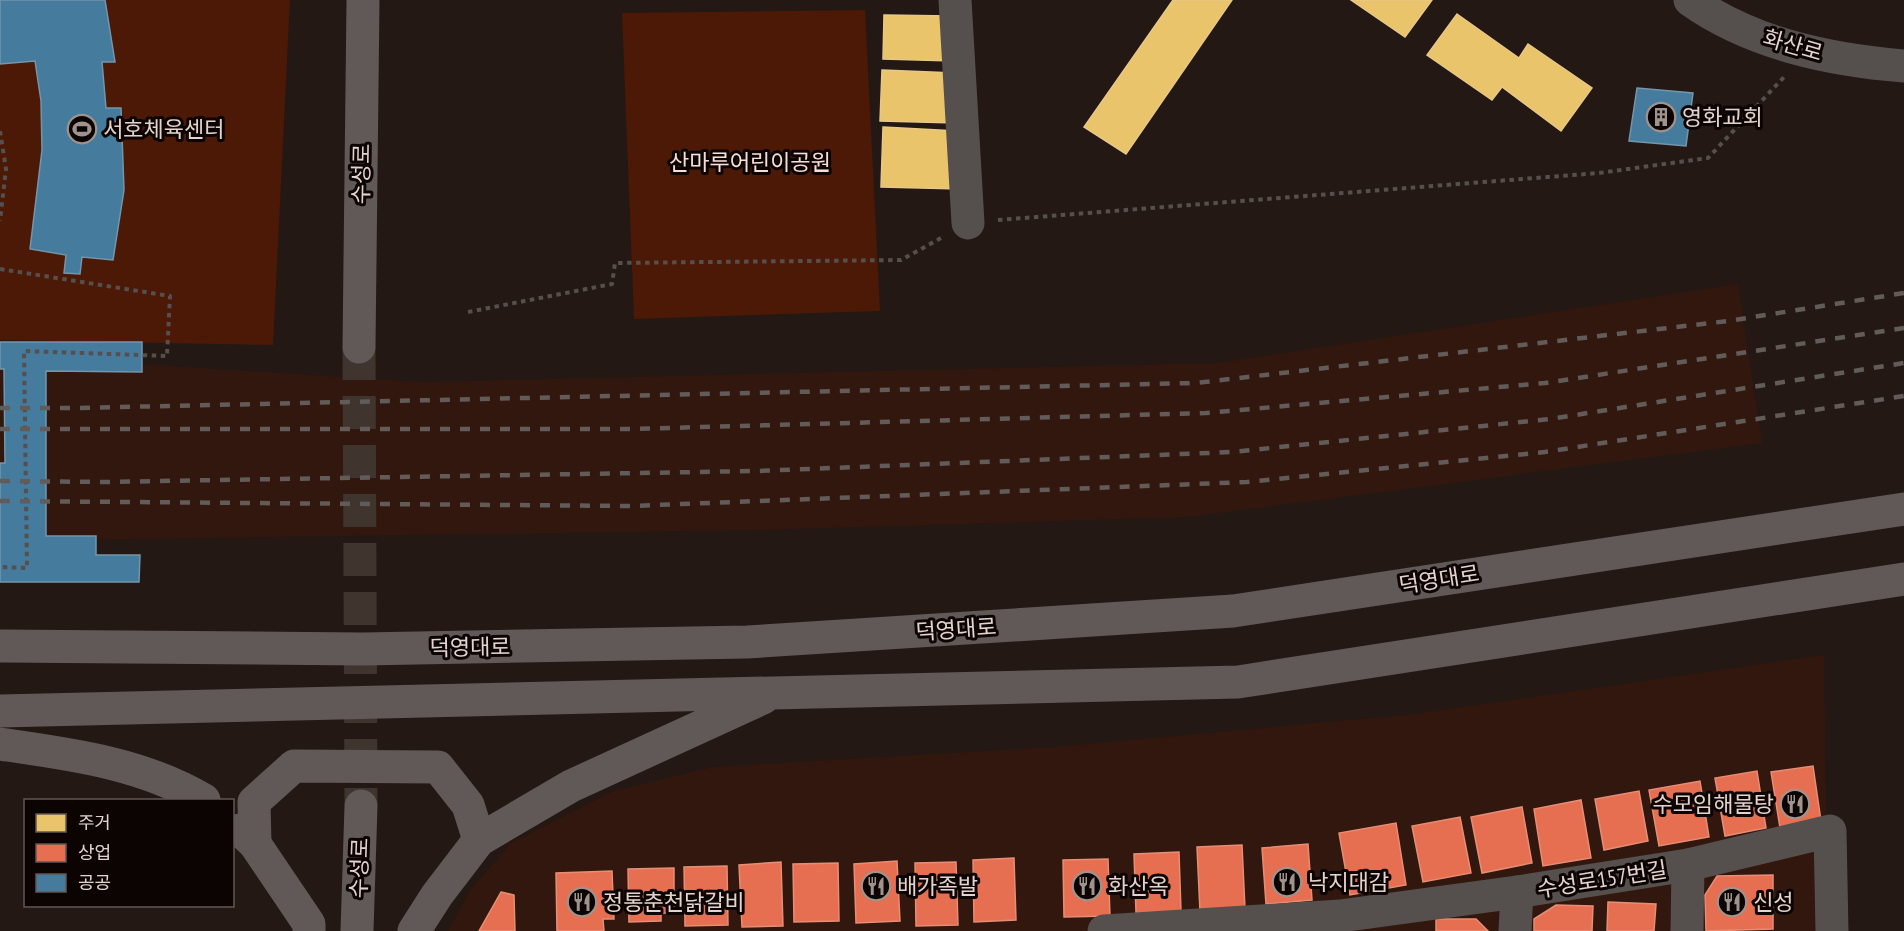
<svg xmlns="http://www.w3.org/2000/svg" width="1904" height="931" viewBox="0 0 1904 931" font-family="'PT Sans Narrow','Noto Sans KR',sans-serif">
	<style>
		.built { fill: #32170e }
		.green { fill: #4b1905 }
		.homes { fill: #e9c46a; stroke: #e8c888; stroke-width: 1.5 }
		.shops { fill: #e76f51; stroke: #e68d76; stroke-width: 1.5 }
		.public { fill: #457b9d; stroke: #7595ab; stroke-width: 1.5 }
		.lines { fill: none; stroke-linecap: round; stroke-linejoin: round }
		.major-tunnel { stroke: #40342f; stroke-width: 33; stroke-dasharray: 33 16; stroke-linecap: butt }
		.path { stroke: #554f4d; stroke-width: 4; stroke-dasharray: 4.5 4.5; stroke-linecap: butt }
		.minor { stroke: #554f4d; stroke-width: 33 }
		.major { stroke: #605957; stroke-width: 33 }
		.rail { stroke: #615b59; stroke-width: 4.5; stroke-dasharray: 10 10; stroke-linecap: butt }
		.labels { text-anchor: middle; stroke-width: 6; stroke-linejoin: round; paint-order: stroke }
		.street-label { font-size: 22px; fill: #e4d3cd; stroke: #0c0402 }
		.poi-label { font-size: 22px; fill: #e4d3cd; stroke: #0c0402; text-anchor: start }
		.park-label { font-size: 22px; fill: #f7ddd4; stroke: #0c0402 }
	</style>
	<rect width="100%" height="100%" fill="#231813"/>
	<g class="built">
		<path d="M1738 284 1762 443 1188 517 758 530 0 541V355L421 382 1218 363Z"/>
		<path d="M1824 655 1828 931H448L469 892 511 843 614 791 713 767 1054 747 1416 714Z"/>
	</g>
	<g class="green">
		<path d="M0 0H290L273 345 0 340Z"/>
		<path d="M865 10 880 311 634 319 622 13Z"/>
	</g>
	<g class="homes">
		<path d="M1173 0H1232L1126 154 1084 127Z"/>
		<path d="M1351 0H1432L1405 37Z"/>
		<path d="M1457 14 1519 58 1528 44 1592 88 1561 131 1502 87 1492 100 1427 55Z"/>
		<path d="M884 15 952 16V61L883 59Z"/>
		<path d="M882 70 955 73V123L880 121Z"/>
		<path d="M883 127 957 131 959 189 881 187Z"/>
	</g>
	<g class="shops">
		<path d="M1813 766 1821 821 1780 828 1771 772Z"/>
		<path d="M1757 771 1766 828 1725 836 1715 778Z"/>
		<path d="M1700 781 1709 837 1659 846 1649 790Z"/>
		<path d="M1639 791 1648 841 1604 850 1595 799Z"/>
		<path d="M1581 800 1591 858 1543 866 1534 809Z"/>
		<path d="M1522 807 1532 863 1482 873 1471 817Z"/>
		<path d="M1460 817 1471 873 1423 882 1412 826Z"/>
		<path d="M1396 823 1406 885 1350 895 1339 833Z"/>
		<path d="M1308 844 1312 900 1266 904 1262 848Z"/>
		<path d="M1242 845 1245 909 1200 912 1197 847Z"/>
		<path d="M1179 852 1181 911 1136 913 1134 854Z"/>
		<path d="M1014 858 1016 920 974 922 973 860Z"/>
		<path d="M1108 859 1110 916 1064 917 1063 860Z"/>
		<path d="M897 861 900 921 856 923 854 864Z"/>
		<path d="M781 862 783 926 742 927 739 865Z"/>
		<path d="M956 862 958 925 916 926 915 863Z"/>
		<path d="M838 863 839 921 794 922 793 864Z"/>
		<path d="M727 866 728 925 685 926 684 867Z"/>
		<path d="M674 868V913H661V921L629 922 628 869Z"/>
		<path d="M612 871 614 919H603L604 931H557L556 873Z"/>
		<path d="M1773 875V929L1706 931 1705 895 1717 876Z"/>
		<path d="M501 892 514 895 515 931H479Z"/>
		<path d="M1608 902 1656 904 1654 931H1607Z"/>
		<path d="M1556 905 1593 906 1592 931H1534V919Z"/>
		<path d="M1436 919H1476L1488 931H1436Z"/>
	</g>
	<g class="public">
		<path d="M0 0H105L115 62H102L106 108H121L124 190 113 260 82 257 80 274 64 273 66 255 30 249 42 150 41 101 35 61 0 64Z"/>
		<path d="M1637 88 1693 93 1686 146 1629 141Z"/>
		<path d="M0 342H142V372L46 371V536H96V555H140L139 582H0V463H5L4 369H0Z"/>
	</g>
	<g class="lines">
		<path class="major-tunnel" d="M359 347 361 806"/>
		<g class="path">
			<path d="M0 131 6 169 0 221"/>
			<path d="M998 220 1599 173 1708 158 1784 77"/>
			<path d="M0 269 170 296 167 356 24 351 27 568 0 567"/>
			<path d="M468 312 612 284 615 263 901 260 941 238"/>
		</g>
		<g class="minor">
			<path d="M955 0 968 223"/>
			<path d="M1690 0C1752 44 1830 60 1904 66"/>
			<path d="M1104 931 1340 916 1517 892 1688 865 1830 831 1832 931"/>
			<path d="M1515 931 1517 892"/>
			<path d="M1687 931 1688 865"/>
		</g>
		<g class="major">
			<path d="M359 347 363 0"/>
			<path d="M0 646 363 649 747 642 1233 611 1904 509"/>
			<path d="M0 711 1238 682 1904 579"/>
			<path d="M0 744C70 754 142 763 204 800"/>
			<path d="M240 830 255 844 309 924V931"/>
			<path d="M255 844 254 802 294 766 438 767 468 805 479 840"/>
			<path d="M357 931 361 806"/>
			<path d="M414 931 437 895 479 840 571 786 763 698"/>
		</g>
		<g class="rail">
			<path d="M0 408H78L1196 383 1728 321 1904 293"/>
			<path d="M0 429H631L1206 413 1545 383 1904 328"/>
			<path d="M0 481 103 482 757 471 1232 452 1550 419 1904 363"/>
			<path d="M0 501 631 506 1247 482 1545 452 1904 396"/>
		</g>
	</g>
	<defs>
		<g id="building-ring" transform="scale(1.5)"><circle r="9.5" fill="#0c0402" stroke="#a0928c" stroke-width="1.5"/><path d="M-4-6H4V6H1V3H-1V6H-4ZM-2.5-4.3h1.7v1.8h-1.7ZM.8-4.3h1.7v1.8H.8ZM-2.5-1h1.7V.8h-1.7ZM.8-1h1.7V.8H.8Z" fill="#a0928c"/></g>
		<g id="stadium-ring" transform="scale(1.5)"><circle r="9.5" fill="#0c0402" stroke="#a0928c" stroke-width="1.5"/><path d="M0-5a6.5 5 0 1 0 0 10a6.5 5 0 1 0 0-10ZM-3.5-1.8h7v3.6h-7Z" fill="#a0928c"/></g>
		<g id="restaurant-ring" transform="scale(1.5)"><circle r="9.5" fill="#0c0402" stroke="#a0928c" stroke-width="1.5"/><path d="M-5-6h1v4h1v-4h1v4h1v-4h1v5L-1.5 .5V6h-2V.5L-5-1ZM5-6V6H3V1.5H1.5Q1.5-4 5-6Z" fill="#a0928c"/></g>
	</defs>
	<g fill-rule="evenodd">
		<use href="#building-ring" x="1661" y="117"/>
		<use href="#stadium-ring" x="82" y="129"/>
		<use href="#restaurant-ring" x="1795" y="804"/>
		<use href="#restaurant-ring" x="1287" y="882"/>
		<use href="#restaurant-ring" x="876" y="886"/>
		<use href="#restaurant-ring" x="1087" y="886"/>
		<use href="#restaurant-ring" x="582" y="902"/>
		<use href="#restaurant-ring" x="1732" y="902"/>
	</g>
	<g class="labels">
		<g class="street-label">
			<text transform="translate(1793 45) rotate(16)" y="8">화산로</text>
			<text transform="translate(361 174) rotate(-89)" y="8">수성로</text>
			<text transform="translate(1439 579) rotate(-9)" y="8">덕영대로</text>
			<text transform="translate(956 629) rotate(-4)" y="8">덕영대로</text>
			<text transform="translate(470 647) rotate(-1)" y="8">덕영대로</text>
			<text transform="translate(359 868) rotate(-88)" y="8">수성로</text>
			<text transform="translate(1602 879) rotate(-9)" y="8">수성로157번길</text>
		</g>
		<g class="poi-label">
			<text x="1682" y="125">영화교회</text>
			<text x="103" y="137">서호체육센터</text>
			<text x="1774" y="812" text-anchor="end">수모임해물탕</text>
			<text x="1308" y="890">낙지대감</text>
			<text x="897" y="894">배가족발</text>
			<text x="1108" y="894">화산옥</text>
			<text x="603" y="910">정통춘천닭갈비</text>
			<text x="1753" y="910">신성</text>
		</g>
		<g class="park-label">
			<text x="750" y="170">산마루어린이공원</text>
		</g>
	</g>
	<rect x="24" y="799" width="210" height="108" fill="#0c0402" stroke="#625753" stroke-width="1.5"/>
	<rect x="36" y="814" width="30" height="18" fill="#e9c46a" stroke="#625753" stroke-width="1.5"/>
	<text x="78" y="829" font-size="18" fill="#e4d3cd">주거</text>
	<rect x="36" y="844" width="30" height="18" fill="#e76f51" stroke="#625753" stroke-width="1.5"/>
	<text x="78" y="859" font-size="18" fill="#e4d3cd">상업</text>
	<rect x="36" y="874" width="30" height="18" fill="#457b9d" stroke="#625753" stroke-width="1.5"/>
	<text x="78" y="889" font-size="18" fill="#e4d3cd">공공</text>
</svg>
